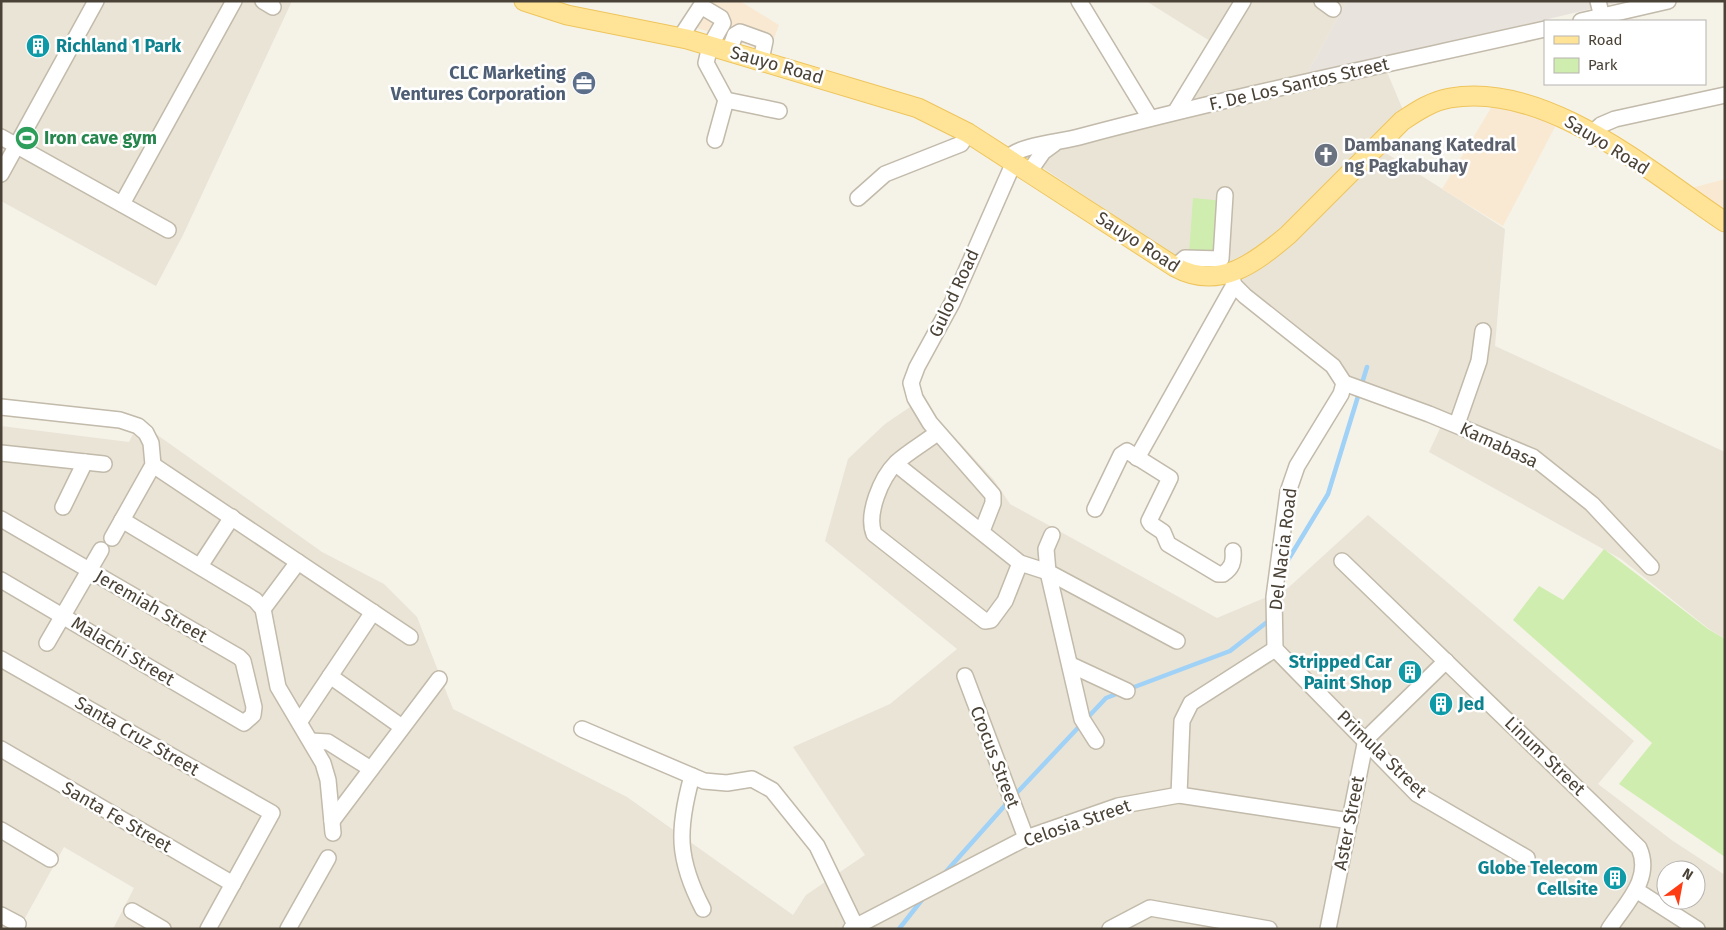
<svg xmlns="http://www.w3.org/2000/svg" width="1726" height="930" viewBox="0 0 1726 930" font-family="'Fira Sans',sans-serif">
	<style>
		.residential { fill: #eae4d6; fill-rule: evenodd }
		.commercial { fill: #f9e9d2 }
		.industrial { fill: #e8e3dd }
		.green { fill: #cfedae }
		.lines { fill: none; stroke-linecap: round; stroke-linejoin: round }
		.stream { stroke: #a0d1f7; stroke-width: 4.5 }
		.minor-casing { stroke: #c2baaa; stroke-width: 18 }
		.major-casing { stroke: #eec55d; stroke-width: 21 }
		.minor { stroke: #fff; stroke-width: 15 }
		.major { stroke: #ffe497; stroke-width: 19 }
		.labels { text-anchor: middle; stroke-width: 5; stroke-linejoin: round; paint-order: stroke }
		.culture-label { font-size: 18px; font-weight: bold; fill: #0d838f; stroke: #fff; text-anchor: start }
		.street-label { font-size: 18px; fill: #4a4236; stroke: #fff }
		.service-label { font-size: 18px; font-weight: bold; fill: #4e5e75; stroke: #fff; text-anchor: end }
		.leisure-label { font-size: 18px; font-weight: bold; fill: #27864d; stroke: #fff; text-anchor: start }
		.worship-label { font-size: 18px; font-weight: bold; fill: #5b616d; stroke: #fff; text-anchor: start }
	</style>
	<rect width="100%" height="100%" fill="#f5f2e8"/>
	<g class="residential">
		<path d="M1 1H292L183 235 156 286 1 201Z"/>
		<path d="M1146 1H1347L1305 77 1181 105 1218 46Z"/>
		<path d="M1387 72 1403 110 1262 250 1225 265 1190 266 1040 166 1057 144Z"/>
		<path d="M1378 148 1505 229 1495 346 1725 452V639L1709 629 1621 559 1429 452 1442 424 1347 387 1343 364 1243 284 1234 271Z"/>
		<path d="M913 405 925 426 939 420 994 480 1010 504 1217 618 1288 588 1368 515 1634 741 1598 784 1673 841 1725 875V929H113L134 888 64 847 19 929H1V426L129 442 139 422 322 552 384 584 417 617 453 709 627 797 793 915 806 895 865 855 793 747 890 704 957 649 825 541 848 459 885 424ZM1666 870H1696V900H1666Z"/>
	</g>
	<g class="commercial">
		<path d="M696 1H740L779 25 769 52 682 23Z"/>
		<path d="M1494 103 1557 123 1503 226 1442 189Z"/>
		<path d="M1725 179V213L1688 189Z"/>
	</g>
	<path class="industrial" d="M1347 1H1624L1305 77Z"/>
	<g class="green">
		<path d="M1193 198 1224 201 1220 256 1189 253Z"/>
		<path d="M1604 549 1708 629 1725 639V857L1619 784 1652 743 1513 620 1539 586 1563 600Z"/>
	</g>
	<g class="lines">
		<g class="stream">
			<path d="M1285 565 1328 494 1367 367"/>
			<path d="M1129 689 1230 651 1271 619"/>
			<path d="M1013 797 1106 698 1119 693"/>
			<path d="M943 875 1008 802"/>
			<path d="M899 929 925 896"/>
		</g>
		<g class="minor-casing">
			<g id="minor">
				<path d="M263 1 273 7"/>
				<path d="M1079 1 1150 118"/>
				<path d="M1322 1 1333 9"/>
				<path d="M1598 1 1602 17"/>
				<path d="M1581 21 1668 1"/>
				<path d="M680 38 701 6 721 18 723 23 710 46 706 63 726 100 779 111"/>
				<path d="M729 51 735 35 740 32 765 41 761 60"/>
				<path d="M1176 111 1243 1"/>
				<path d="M1592 133 1601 125 1615 119 1725 95"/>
				<path d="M1 137 168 230"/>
				<path d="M715 140 726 100"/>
				<path d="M1008 158C1019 145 1061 142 1079 137 1233 96 1389 64 1545 29"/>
				<path d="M1029 172 1043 152 1054 144"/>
				<path d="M1 174 96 1"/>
				<path d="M858 198 885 174 961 144 968 133"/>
				<path d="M122 204 234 1"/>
				<path d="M1175 267 1185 258 1221 259 1225 195"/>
				<path d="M1231 274 1234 285 1245 296 1333 366 1344 383 1341 394 1297 466 1288 492 1274 597 1275 649"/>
				<path d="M1344 383 1429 414 1533 457 1592 504 1651 567"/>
				<path d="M1 407 120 420 138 426 146 433 151 443 153 465 112 538"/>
				<path d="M1457 424 1479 361 1483 331"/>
				<path d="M937 433C924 443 908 452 896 463 881 478 866 514 874 534L985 621 991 620 1005 601 1020 563"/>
				<path d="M1 453 104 464"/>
				<path d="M1137 458 1234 285"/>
				<path d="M896 464 1020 563 1048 572 1177 641"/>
				<path d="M153 465 410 637"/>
				<path d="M63 507 85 462"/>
				<path d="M1095 509 1121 455 1127 451 1170 478 1149 521 1151 524 1163 532 1168 544 1218 574H1223C1232 568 1234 562 1233 551"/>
				<path d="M1 519 239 657 243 661 254 707 253 715 244 723 1 580"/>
				<path d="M122 520 255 600 263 609 278 687 323 763 328 780 333 833"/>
				<path d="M982 531 993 503V495L930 423 915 398 911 383 917 367 952 303 1014 162"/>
				<path d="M1052 535 1046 549 1048 572 1082 719 1096 741"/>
				<path d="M1342 561 1639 848C1653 879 1625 904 1609 929"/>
				<path d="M200 566 232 517"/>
				<path d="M263 609 298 562"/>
				<path d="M47 643 101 550"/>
				<path d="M1275 649 1417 794 1527 858"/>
				<path d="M1 659 272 813 208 929"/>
				<path d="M1071 665 1127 691"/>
				<path d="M330 676 402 727"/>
				<path d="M965 676 1026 838"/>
				<path d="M300 721 373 612"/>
				<path d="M582 729 704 781 727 783 752 779 772 790 817 846 857 929"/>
				<path d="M311 741 328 742 371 769"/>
				<path d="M1 749 233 884"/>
				<path d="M692 776C677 830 677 859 703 909"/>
				<path d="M1179 795 1182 721 1191 703 1275 649"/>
				<path d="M332 821 439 679"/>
				<path d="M1 830 50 859"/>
				<path d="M1636 890 1697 929"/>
				<path d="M132 911 163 929"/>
				<path d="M1 915 18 924"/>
				<path d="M288 929 328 858"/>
				<path d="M851 929 1026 838 1118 806 1179 795 1350 821"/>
				<path d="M1110 929 1150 908 1269 929"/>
				<path d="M1328 929 1366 739 1446 661"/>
			</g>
		</g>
		<g class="major-casing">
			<path id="major" d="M524 1 567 15 687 39 918 108 968 133 1175 267C1219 291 1255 263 1288 235L1402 121C1417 111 1432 101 1450 98 1546 81 1650 172 1725 222"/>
		</g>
		<use href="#minor" class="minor"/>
		<use href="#major" class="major"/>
	</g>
	<defs>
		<g id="building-disc" transform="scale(1.25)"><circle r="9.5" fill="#0f9aa8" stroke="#fff"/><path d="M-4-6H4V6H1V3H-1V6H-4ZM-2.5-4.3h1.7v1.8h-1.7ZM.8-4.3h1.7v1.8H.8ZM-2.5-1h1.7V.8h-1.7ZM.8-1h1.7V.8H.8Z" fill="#fff"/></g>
		<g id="office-disc" transform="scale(1.25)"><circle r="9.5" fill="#5c6f8a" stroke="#fff"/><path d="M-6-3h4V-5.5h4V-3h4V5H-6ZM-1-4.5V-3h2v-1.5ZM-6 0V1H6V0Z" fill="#fff"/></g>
		<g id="stadium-disc" transform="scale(1.25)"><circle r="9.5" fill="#2e9e5b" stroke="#fff"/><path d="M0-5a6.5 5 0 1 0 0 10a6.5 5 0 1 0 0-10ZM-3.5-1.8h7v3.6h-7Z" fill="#fff"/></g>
		<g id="church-disc" transform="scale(1.25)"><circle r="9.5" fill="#6b7280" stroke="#fff"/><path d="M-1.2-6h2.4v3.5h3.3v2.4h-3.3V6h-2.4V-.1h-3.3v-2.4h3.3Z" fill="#fff"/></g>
	</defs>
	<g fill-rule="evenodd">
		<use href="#building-disc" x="38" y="46"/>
		<use href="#office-disc" x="584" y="83"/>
		<use href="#stadium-disc" x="27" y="138"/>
		<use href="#church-disc" x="1326" y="155"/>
		<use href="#building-disc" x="1410" y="672"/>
		<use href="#building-disc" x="1441" y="704"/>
		<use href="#building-disc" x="1615" y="878"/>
	</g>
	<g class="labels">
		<g class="culture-label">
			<text x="56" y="52">Richland 1 Park</text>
			<text x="1392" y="668" text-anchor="end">Stripped Car<tspan x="1392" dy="21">Paint Shop</tspan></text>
			<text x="1458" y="710">Jed</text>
			<text x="1598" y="874" text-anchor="end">Globe Telecom<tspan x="1598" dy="21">Cellsite</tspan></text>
		</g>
		<g class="street-label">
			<text transform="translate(777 65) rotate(16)" y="6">Sauyo Road</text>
			<text transform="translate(1299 84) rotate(-13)" y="6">F. De Los Santos Street</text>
			<text transform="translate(1607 145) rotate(32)" y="6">Sauyo Road</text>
			<text transform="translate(1138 242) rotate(33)" y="6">Sauyo Road</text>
			<text transform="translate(954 293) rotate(-65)" y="6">Gulod Road</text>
			<text transform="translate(1499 445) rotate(25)" y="6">Kamabasa</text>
			<text transform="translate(1283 549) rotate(-83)" y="6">Del Nacia Road</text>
			<text transform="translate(151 606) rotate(30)" y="6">Jeremiah Street</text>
			<text transform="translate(123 651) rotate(31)" y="6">Malachi Street</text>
			<text transform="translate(137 736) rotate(30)" y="6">Santa Cruz Street</text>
			<text transform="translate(1382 754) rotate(44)" y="6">Primula Street</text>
			<text transform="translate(1545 756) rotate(44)" y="6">Linum Street</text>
			<text transform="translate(995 757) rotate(69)" y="6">Crocus Street</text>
			<text transform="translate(117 817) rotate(30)" y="6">Santa Fe Street</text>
			<text transform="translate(1077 823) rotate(-19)" y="6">Celosia Street</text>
			<text transform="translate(1349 823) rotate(-79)" y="6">Aster Street</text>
		</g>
		<g class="service-label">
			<text x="566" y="79">CLC Marketing<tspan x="566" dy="21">Ventures Corporation</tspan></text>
		</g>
		<g class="leisure-label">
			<text x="44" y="144">Iron cave gym</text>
		</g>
		<g class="worship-label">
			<text x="1344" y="151">Dambanang Katedral<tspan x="1344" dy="21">ng Pagkabuhay</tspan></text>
		</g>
	</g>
	<rect width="1726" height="930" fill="none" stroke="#4a4236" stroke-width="5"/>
	<rect x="1544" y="20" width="162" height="65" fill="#ffffff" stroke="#b7b3af"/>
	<rect x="1554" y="36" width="25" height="8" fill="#ffe497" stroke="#b7b3af"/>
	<text x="1588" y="45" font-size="15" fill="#4a4236">Road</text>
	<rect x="1554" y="58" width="25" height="15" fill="#cfedae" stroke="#b7b3af"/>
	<text x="1588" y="70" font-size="15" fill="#4a4236">Park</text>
	<g transform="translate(1681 885) rotate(32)"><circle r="24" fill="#ffffff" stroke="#b7b3af"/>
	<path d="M0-4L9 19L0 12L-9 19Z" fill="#ff3d15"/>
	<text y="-8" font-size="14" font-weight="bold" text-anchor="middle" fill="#4a4236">N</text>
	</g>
</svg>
